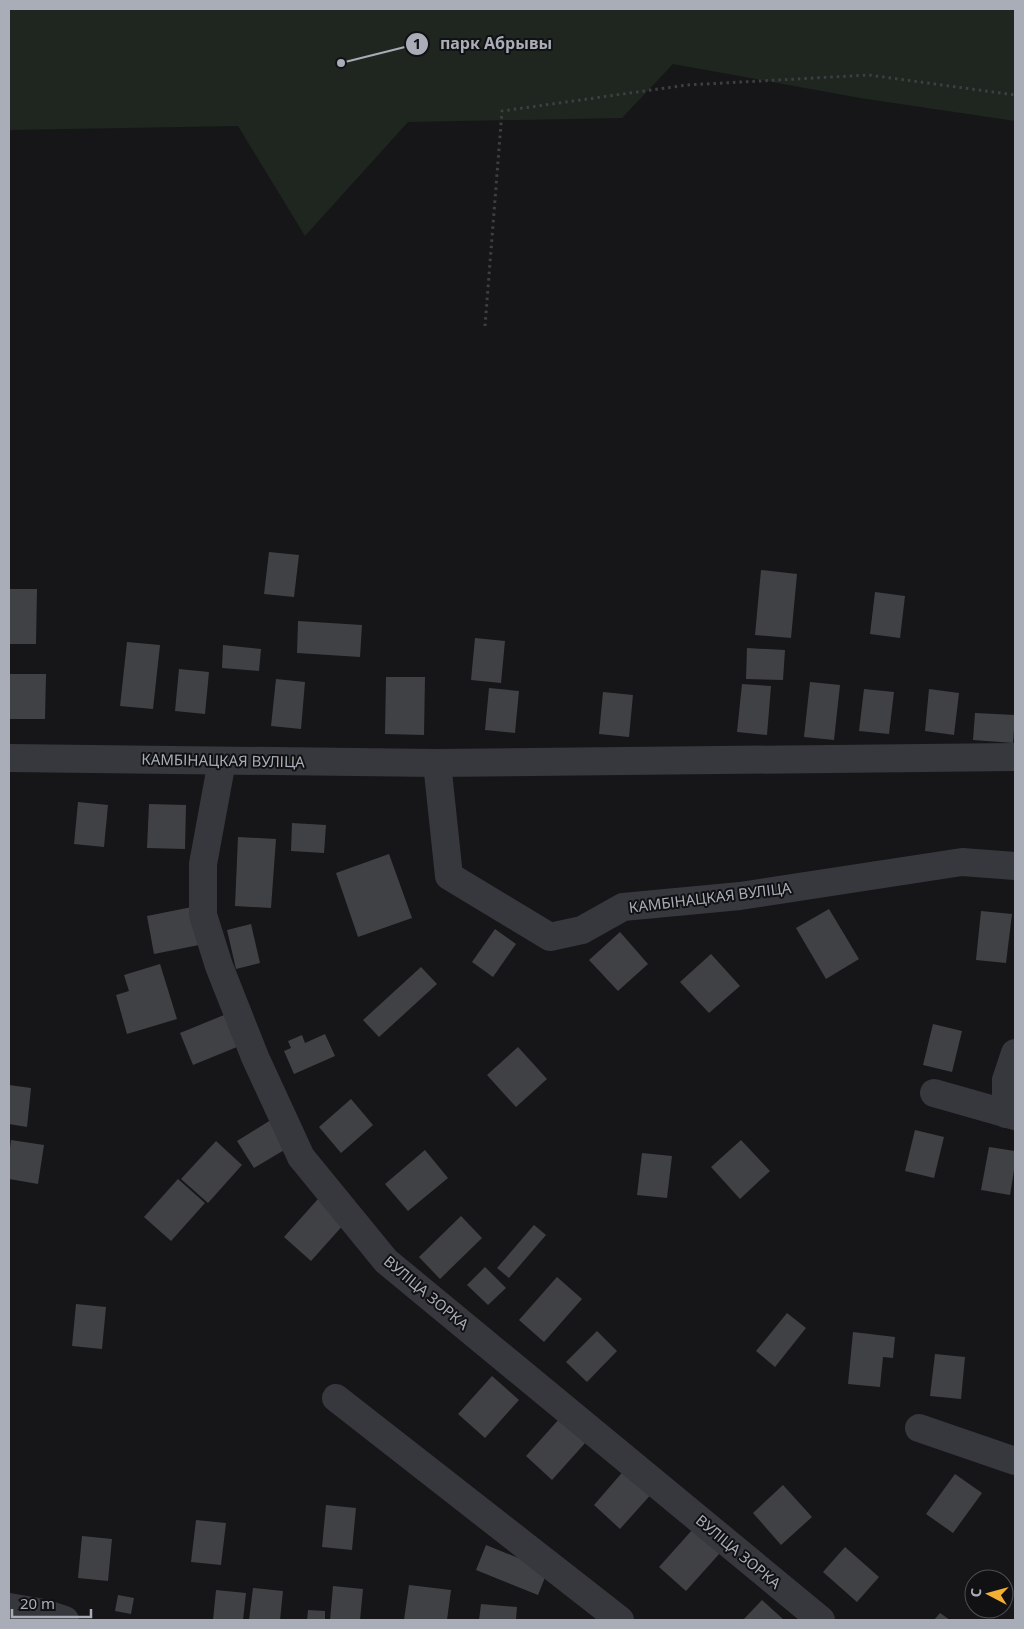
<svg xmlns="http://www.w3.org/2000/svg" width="1024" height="1629" viewBox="0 0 1024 1629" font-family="'Noto Sans',sans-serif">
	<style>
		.green { fill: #1e261f }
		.building { fill: #404145 }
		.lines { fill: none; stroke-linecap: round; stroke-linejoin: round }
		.path { stroke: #3d3f44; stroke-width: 3; stroke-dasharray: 2.5 4; stroke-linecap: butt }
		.minor { stroke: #37383d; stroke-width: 28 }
		.labels { text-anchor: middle; stroke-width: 4; stroke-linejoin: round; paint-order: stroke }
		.street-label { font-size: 15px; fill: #a8adb8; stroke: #111113 }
		.leader { fill: none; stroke: #a8adb8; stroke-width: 2 }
		.callout-dot { fill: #a8adb8; stroke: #111113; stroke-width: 2 }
		.mark-label { font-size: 15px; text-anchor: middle; font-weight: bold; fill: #111 }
		.callout-label { font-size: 16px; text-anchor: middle; font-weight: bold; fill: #a8adb8; stroke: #111113; stroke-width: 4; stroke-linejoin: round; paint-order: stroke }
	</style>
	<rect width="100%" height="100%" fill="#161618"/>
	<path class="green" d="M9 9H1015V121L860 98 673 64 622 118 408 122 305 236 238 126 9 130Z"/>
	<g class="building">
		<path d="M269 552 299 555 294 597 264 594Z"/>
		<path d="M761 570 797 574 791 638 755 635Z"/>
		<path d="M9 589H37L36 644H9Z"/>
		<path d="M875 592 905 596 900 638 870 634Z"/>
		<path d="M298 621 362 625 360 657 297 653Z"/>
		<path d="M475 638 505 641 501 683 471 680Z"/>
		<path d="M127 642 160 645 153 709 120 706Z"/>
		<path d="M223 645 261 649 259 671 222 668Z"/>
		<path d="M747 648 785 650 783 680 746 679Z"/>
		<path d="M179 669 209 672 205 714 175 711Z"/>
		<path d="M9 674H46L45 719H9Z"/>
		<path d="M386 677H425L424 735 385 734Z"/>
		<path d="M276 679 305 682 301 729 271 726Z"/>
		<path d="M810 682 840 685 834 740 804 737Z"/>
		<path d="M742 684 771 686 767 735 737 732Z"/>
		<path d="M489 688 519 691 515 733 485 730Z"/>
		<path d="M864 689 894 692 889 734 859 731Z"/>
		<path d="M929 689 959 693 954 735 925 731Z"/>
		<path d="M603 692 633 695 629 737 599 734Z"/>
		<path d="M975 713 1015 715 1013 743 973 740Z"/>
		<path d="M78 802 108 805 104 847 74 844Z"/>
		<path d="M149 804 186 805 185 849 147 848Z"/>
		<path d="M292 823 326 825 324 853 291 851Z"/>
		<path d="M238 837 276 839 271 908 235 906Z"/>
		<path d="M389 854 412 918 358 937 336 873Z"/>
		<path d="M192 907 199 945 154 954 147 916Z"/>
		<path d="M829 909 859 959 826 979 796 928Z"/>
		<path d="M981 911 1012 914 1006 963 976 960Z"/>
		<path d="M251 924 260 963 236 969 227 930Z"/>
		<path d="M495 929 516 944 493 977 472 962Z"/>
		<path d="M620 932 648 964 618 991 589 960Z"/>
		<path d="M711 954 740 986 709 1013 680 982Z"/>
		<path d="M160 964 177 1019 127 1034 116 995 129 991 124 975Z"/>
		<path d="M421 967 437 984 379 1037 363 1020Z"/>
		<path d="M224 1015 237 1047 193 1065 180 1033Z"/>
		<path d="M933 1024 962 1031 952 1072 923 1065Z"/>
		<path d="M325 1034 335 1056 294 1074 284 1051 291 1048 288 1041 302 1035 305 1043Z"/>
		<path d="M518 1047 547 1079 516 1107 487 1075Z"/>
		<path d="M9 1085 31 1088 27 1127 9 1124Z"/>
		<path d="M351 1099 373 1125 341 1153 319 1127Z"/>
		<path d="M274 1118 291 1146 254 1168 237 1141Z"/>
		<path d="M915 1130 944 1137 934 1178 905 1171Z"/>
		<path d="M11 1140 44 1145 38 1184 9 1179V1156Z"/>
		<path d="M741 1140 770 1171 740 1199 711 1167Z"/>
		<path d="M216 1141 242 1165 208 1203 181 1179Z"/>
		<path d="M989 1147 1015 1151V1164L1010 1195 981 1190Z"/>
		<path d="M425 1150 448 1178 408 1211 385 1184Z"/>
		<path d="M642 1153 672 1156 667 1198 637 1195Z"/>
		<path d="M178 1179 205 1203 171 1241 144 1217Z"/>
		<path d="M318 1199 345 1223 311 1261 284 1237Z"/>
		<path d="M461 1216 482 1238 440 1279 419 1257Z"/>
		<path d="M534 1225 546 1235 509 1278 497 1268Z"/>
		<path d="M485 1267 506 1288 488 1305 467 1285Z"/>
		<path d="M557 1277 582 1299 544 1342 519 1320Z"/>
		<path d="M76 1304 106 1307 102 1349 72 1346Z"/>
		<path d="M787 1313 806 1328 775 1367 756 1351Z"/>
		<path d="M597 1331 617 1351 587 1382 566 1362Z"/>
		<path d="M853 1332 895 1337 893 1358 883 1357 880 1387 848 1384Z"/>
		<path d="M935 1354 965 1357 961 1399 930 1396Z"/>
		<path d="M492 1376 519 1400 485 1438 458 1414Z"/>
		<path d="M560 1418 586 1442 552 1480 526 1456Z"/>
		<path d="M627 1467 654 1491 620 1529 594 1505Z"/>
		<path d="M955 1474 982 1493 953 1533 926 1514Z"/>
		<path d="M783 1485 812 1517 781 1545 753 1513Z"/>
		<path d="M326 1505 356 1508 352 1550 322 1547Z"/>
		<path d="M196 1520 226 1523 221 1565 191 1562Z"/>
		<path d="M693 1529 720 1553 686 1591 659 1567Z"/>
		<path d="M82 1536 112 1539 108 1581 78 1578Z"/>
		<path d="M486 1545 548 1570 538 1595 476 1570Z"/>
		<path d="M845 1547 879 1577 857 1602 823 1572Z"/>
		<path d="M409 1585 451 1590 447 1620H404Z"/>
		<path d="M333 1586 363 1589 360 1620H330Z"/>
		<path d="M253 1588 283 1591 280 1620H249Z"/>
		<path d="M216 1590 246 1593 243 1620H213Z"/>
		<path d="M118 1595 134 1598 131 1614 115 1611Z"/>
		<path d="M762 1600 784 1620H743Z"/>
		<path d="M481 1604 517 1607 516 1620H479Z"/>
		<path d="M308 1610 325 1611V1620H307Z"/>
		<path d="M940 1613 950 1620H934Z"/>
	</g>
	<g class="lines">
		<path class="path" d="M485 326 502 111 687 85 869 75 1015 95"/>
		<g class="minor">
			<path d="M9 758 437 763 1015 757"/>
			<path d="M222 761 203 864V915L219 966 255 1057 301 1157 386 1261 821 1620"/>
			<path d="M437 763 449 876 550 937 582 930 623 907 740 896 962 862 1015 866"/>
			<path d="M934 1093 1015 1116"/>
			<path d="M1006 1114V1080L1015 1053"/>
			<path d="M336 1398 620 1620"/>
			<path d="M919 1428 1015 1461"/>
			<path d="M9 1607 44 1613 65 1620"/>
		</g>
	</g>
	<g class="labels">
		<g class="street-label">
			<text transform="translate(223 761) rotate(1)" y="5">КАМБІНАЦКАЯ ВУЛІЦА</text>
			<text transform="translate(710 898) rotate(-7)" y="5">КАМБІНАЦКАЯ ВУЛІЦА</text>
			<text transform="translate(426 1293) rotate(40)" y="5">ВУЛІЦА ЗОРКА</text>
			<text transform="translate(738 1552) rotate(40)" y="5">ВУЛІЦА ЗОРКА</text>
		</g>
	</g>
	<path class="leader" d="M341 63L417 44"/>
	<g class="callout-dot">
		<circle cx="341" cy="63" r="5"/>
		<circle cx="417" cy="44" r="12"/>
	</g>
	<g class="mark-label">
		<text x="417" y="49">1</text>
	</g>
	<g class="callout-label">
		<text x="496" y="49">парк Абрывы</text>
	</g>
	<rect width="1024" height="1629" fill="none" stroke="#a8adb8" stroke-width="20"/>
	<g transform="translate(989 1594) rotate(276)"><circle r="24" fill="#111113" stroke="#4d4f55"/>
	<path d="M0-4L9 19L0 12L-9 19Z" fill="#f2b134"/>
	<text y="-8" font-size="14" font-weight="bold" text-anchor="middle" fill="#a8adb8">С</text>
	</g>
	<path d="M12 1609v8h79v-8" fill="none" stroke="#a8adb8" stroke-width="2.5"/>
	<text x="20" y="1609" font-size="15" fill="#a8adb8" stroke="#111113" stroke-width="4" paint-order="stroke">20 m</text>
</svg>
